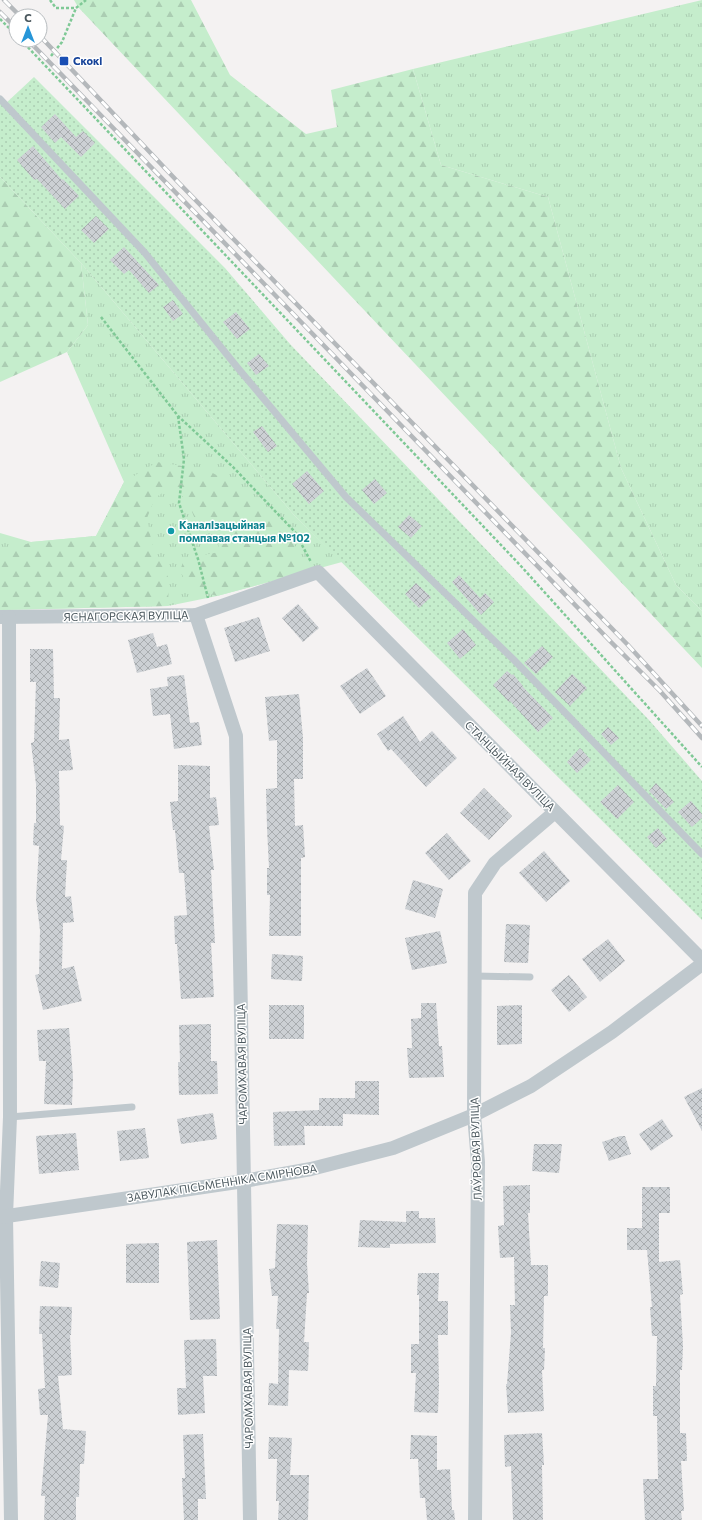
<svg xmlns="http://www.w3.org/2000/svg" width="702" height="1520" viewBox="0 0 702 1520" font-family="Commissioner,sans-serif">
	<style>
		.grass { fill: url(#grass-tufts) }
		.forest { fill: url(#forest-firs) }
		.garden { fill: url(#garden-dots) }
		.building { fill: url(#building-cross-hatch) }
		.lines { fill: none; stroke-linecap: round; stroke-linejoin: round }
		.path { stroke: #7fc996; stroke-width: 2.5; stroke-dasharray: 3 2; stroke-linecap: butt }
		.lane { stroke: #bfc8cd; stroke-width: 7 }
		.street { stroke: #bfc8cd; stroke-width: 14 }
		.rail-casing { stroke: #b4b8bb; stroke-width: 4.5 }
		.rail { stroke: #fff; stroke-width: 3; stroke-dasharray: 9; stroke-linecap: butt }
		.transit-dot { fill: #1a4fb4; stroke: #fff; stroke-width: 1.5 }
		.culture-dot { fill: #0f9aa8; stroke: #fff; stroke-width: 1.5 }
		.labels { text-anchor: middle; stroke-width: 3; stroke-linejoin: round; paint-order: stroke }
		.transit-label { font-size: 11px; font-weight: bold; fill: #164399; stroke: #fff; text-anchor: start }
		.culture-label { font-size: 11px; font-weight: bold; fill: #0d838f; stroke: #fff; text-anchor: start }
		.street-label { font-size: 11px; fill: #4b585e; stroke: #fff }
	</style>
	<defs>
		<pattern id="grass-tufts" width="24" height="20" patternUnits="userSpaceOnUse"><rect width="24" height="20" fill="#c5edcc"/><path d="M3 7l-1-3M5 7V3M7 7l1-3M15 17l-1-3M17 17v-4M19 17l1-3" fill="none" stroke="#abcdb2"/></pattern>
		<pattern id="forest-firs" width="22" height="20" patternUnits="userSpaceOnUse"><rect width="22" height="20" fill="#c5edcc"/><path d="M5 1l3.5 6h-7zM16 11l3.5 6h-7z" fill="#abcdb2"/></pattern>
		<pattern id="garden-dots" width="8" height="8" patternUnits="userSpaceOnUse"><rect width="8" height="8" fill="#c5edcc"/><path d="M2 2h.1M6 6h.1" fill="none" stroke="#abcdb2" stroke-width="1.8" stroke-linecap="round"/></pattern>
		<pattern id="building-cross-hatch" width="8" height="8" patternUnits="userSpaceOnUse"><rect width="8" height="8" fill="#ccd0d4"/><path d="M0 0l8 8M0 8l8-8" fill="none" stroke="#a8acaf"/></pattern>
	</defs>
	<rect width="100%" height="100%" fill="#f4f2f2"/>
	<g class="grass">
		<path d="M702 0V611L676 585 621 468 548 197 441 165 413 69Z"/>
		<path d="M81 263 294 515 342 562 217 596 168 606 0 610V533L31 542 96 536 124 482 67 352 88 325Z"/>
	</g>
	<g class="forest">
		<path d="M74 0H191L230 75 306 134 337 127 331 90 413 69 441 165 548 197 621 468 676 585 702 611V668L78 7Z"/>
		<path d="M0 177 81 263 88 325 67 352 0 382Z"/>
		<path d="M157 462 207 470 239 487 297 548 298 574 217 596 189 587 180 571 184 559 219 552 217 530 195 519 187 500 171 487 155 498 147 518 152 544 169 579 168 606 0 610V556L31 542 96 536 124 482Z"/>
	</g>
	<path class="garden" d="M34 77 225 268 290 344 649 720 702 781V920L294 515 81 263 0 177V99L5 104Z"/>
	<g class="building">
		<path d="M55 114 76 137 83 131 95 143 81 157 61 137 55 143 41 127Z"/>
		<path d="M33 146 62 180 63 179 79 196 65 209 37 179 34 180 17 160Z"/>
		<path d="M96 216 109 229 94 243 81 230Z"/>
		<path d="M124 247 159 285 149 293 129 270 124 274 110 260Z"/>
		<path d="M173 300 183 314 173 321 163 307Z"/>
		<path d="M236 312 250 329 237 339 223 322Z"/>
		<path d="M259 354 269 366 256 375 247 363Z"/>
		<path d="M262 426 277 446 268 452 253 432Z"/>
		<path d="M307 471 324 491 309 504 292 484Z"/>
		<path d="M375 479 387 493 374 504 362 490Z"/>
		<path d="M409 515 422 526 411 538 398 527Z"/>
		<path d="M459 575 480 598 485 593 494 602 481 615 452 582Z"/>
		<path d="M416 583 431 597 419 608 405 594Z"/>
		<path d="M298 604 319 628 303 642 282 618Z"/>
		<path d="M259 617 270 651 235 662 224 628Z"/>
		<path d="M463 629 476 645 460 659 447 643Z"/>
		<path d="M153 633 157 647 167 644 172 664 137 673 128 640Z"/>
		<path d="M542 646 553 657 536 674 524 663Z"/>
		<path d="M30 649H53L54 698H60L59 740 69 739 73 770 59 771 60 825 64 826 61 860H67L65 897 71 896 74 922 63 923 62 969 74 966 82 1001 43 1010 35 975 39 974 40 930 36 899 39 846 33 845 34 823H36V784L31 743 34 742 36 682H30Z"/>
		<path d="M367 668 386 696 360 714 340 686Z"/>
		<path d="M507 671 512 675 513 674 523 686V687L553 718 538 732 510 701 509 702 493 685Z"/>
		<path d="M572 674 587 688 570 706 555 692Z"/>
		<path d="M184 675 190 723 199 722 202 745 174 749 170 714 153 716 150 689 168 686 167 677Z"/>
		<path d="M299 694 303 738V779H294L295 826 303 825 305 857 301 858V936H269L270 895H267V868H269L267 828 266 789 277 788V740L269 741 265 697Z"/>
		<path d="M403 716 420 742 432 731 457 758 426 787 391 749 388 751 377 734Z"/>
		<path d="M608 727 619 738 611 745 601 734Z"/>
		<path d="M580 748 591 760 577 773 567 762Z"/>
		<path d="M178 765 210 766V798L216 797 219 825 209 826 214 870H211L215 943H211L214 997 181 999 177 944H175L174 916 187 915 184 873H179L175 830H173L170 802 178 801Z"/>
		<path d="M656 783 674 802 666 809 649 791Z"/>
		<path d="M618 785 634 802 617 819 600 802Z"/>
		<path d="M484 788 512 816 489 840 460 813Z"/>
		<path d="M691 801 702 814V818L692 827 678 812Z"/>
		<path d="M658 828 667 839 656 848 647 837Z"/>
		<path d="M447 833 471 861 449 880 425 853Z"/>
		<path d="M544 851 570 881 546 902 519 873Z"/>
		<path d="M413 880 443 889 435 918 405 909Z"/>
		<path d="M506 924 530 925 528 963 504 962Z"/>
		<path d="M440 931 447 963 412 970 405 938Z"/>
		<path d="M608 939 625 961 600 982 582 959Z"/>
		<path d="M272 954 303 956 302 981 271 979Z"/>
		<path d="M569 975 587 997 569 1012 551 990Z"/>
		<path d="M421 1003H436L439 1046H442L444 1077 409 1078 407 1048H412L411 1019 421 1018Z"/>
		<rect x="269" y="1005" width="35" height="34"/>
		<path d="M522 1005V1044L497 1045V1006Z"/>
		<path d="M211 1024V1061H217L218 1094 179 1095 178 1062H180L179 1025Z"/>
		<path d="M69 1028 73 1077 72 1105 44 1104 46 1061H39L37 1030Z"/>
		<path d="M355 1081H379V1115L343 1114V1126H304L305 1145 274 1146 273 1112 319 1110V1098H355Z"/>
		<path d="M702 1088V1131L684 1097Z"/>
		<path d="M213 1113 217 1139 181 1144 177 1119Z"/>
		<path d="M662 1119 673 1136 651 1151 639 1134Z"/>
		<path d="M145 1128 149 1158 120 1161 117 1131Z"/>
		<path d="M76 1133 79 1170 39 1174 36 1136Z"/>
		<path d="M620 1136H625L631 1154 609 1161 602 1142Z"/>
		<path d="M534 1144H562L559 1173 532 1171Z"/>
		<path d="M530 1185V1213H528L531 1265H548V1296H544L543 1348H545L544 1370H542L544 1411 508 1413 506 1384H507L511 1333 510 1305H515L514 1257 500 1258 498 1226 504 1225 503 1186Z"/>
		<path d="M642 1187H670V1213H659V1262L680 1260 683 1294 680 1295 683 1346 682 1370H680V1433H686L687 1461H681L684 1511H681L682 1520H645L643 1479H658L657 1416H653V1386H656L657 1336H652L650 1307H652L647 1250H627V1228H642Z"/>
		<path d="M406 1211H419V1218H435L436 1243 390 1244V1248L358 1247 360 1220 406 1222Z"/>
		<path d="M277 1224 308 1225 307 1264 309 1293H307L304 1342H309L308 1371 289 1370 288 1406 268 1405 269 1383 278 1384 279 1329H276L278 1296H272L269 1269 275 1268Z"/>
		<path d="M217 1240 220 1319 190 1320 187 1242Z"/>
		<path d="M159 1243V1283H126V1244Z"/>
		<path d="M41 1261 60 1263 58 1288 39 1286Z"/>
		<path d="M418 1273H439L438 1301H448V1335H438L439 1385 438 1413 414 1412 416 1373H411V1344H419V1295H417Z"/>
		<path d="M40 1306 72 1307 71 1335H70L72 1375 58 1376 63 1429 86 1431 84 1464H80L79 1497H76V1520H44L45 1496H41L48 1415H40L38 1389 45 1388 42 1334H39Z"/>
		<path d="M216 1339 217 1376H203L205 1413 178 1415 177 1388H186L184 1340Z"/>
		<path d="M542 1433 544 1465H542L543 1520H513L511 1466 505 1467 504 1435Z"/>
		<path d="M203 1434 206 1499H198V1520H184L182 1478H185L183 1435Z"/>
		<path d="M411 1435 437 1436V1470L450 1469 452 1510H454L455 1520H427L425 1498H420L418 1459H410Z"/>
		<path d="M269 1437 292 1438 290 1475H309L308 1520H278L279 1501H276L277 1459H268Z"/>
	</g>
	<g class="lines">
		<g class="path">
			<path d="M50 0 56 8H76L86 0"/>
			<path d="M0 19 16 35"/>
			<path d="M21 40 520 565 702 767"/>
			<path d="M51 56 62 42 76 8"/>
			<path d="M101 317 178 416 233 467 295 532 311 562"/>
			<path d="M178 416 184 459 179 503 198 559 208 598"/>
		</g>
		<g class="lane">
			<path d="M0 99 145 253 237 367 346 497 514 660 702 854"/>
			<path d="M475 976 530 977"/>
			<path d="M10 1117 132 1107"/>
		</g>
		<g class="street">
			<path d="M196 615 236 736 250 1520"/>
			<path d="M0 617 196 615 318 572 702 960"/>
			<path d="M9 617 10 1117 6 1216 11 1520"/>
			<path d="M0 1217 244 1181 311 1169 393 1148 474 1115 531 1086 612 1032 702 964"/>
			<path d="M475 1520 478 1162 474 1115 475 893 495 863 555 812"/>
		</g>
		<g class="rail-casing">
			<g id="rail">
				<path d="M4 0 20 16"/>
				<path d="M0 12 16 28"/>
				<path d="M40 36 178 182 528 542 627 644 702 726"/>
				<path d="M28 40 611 642 660 691 702 738"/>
			</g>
		</g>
		<use href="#rail" class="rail"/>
	</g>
	<rect class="transit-dot" x="59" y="56" width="10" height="10" rx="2"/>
	<circle class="culture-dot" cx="171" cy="531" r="4"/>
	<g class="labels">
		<g class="transit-label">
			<text x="73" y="65">Скокі</text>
		</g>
		<g class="culture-label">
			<text x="179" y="529">Каналізацыйная<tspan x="179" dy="13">помпавая станцыя №102</tspan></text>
		</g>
		<g class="street-label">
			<text transform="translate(126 616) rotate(-1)" y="4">ЯСНАГОРСКАЯ ВУЛІЦА</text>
			<text transform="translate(510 766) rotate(45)" y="4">СТАНЦЫЙНАЯ ВУЛІЦА</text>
			<text transform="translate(242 1064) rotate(-91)" y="4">ЧАРОМХАВАЯ ВУЛІЦА</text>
			<text transform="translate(476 1149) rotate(-92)" y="4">ЛАЎРОВАЯ ВУЛІЦА</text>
			<text transform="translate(222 1183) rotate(-9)" y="4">ЗАВУЛАК ПІСЬМЕННІКА СМІРНОВА</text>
			<text transform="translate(248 1388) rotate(-91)" y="4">ЧАРОМХАВАЯ ВУЛІЦА</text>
		</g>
	</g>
	<g transform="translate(28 28)"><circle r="19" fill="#ffffff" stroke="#b7bcbf"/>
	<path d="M0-3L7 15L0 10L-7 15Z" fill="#2796d8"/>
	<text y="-6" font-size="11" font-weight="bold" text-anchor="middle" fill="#4b585e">С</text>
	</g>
</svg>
